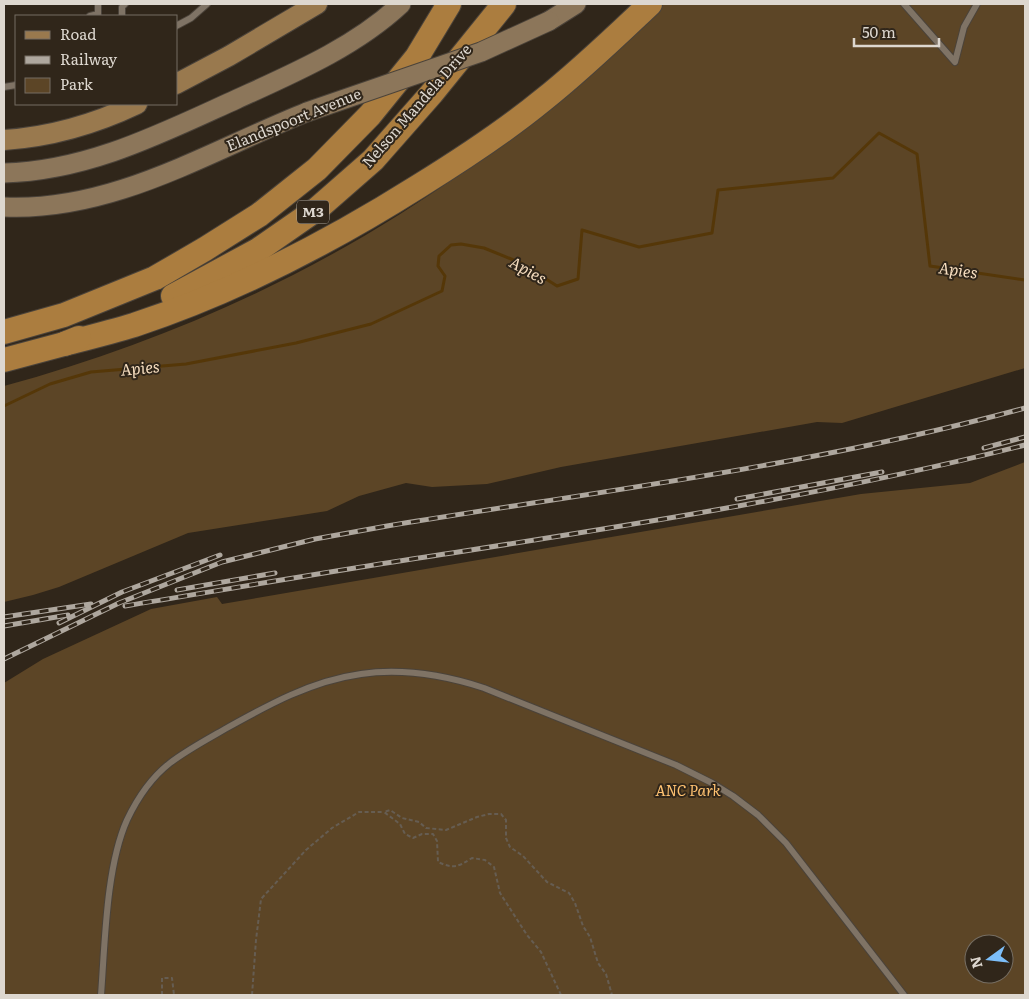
<svg xmlns="http://www.w3.org/2000/svg" width="1029" height="999" viewBox="0 0 1029 999" font-family="Literata,serif">
	<style>
		.green { fill: #5c4526; fill-rule: evenodd }
		.lines { fill: none; stroke-linecap: round; stroke-linejoin: round }
		.stream { stroke: #553708; stroke-width: 3 }
		.lane-casing { stroke: #4b433a; stroke-width: 8 }
		.secondary-casing { stroke: #4b433a; stroke-width: 21 }
		.primary-casing { stroke: #4b433a; stroke-width: 22 }
		.highway-casing { stroke: #4b433a; stroke-width: 26 }
		.path { stroke: #665d52; stroke-width: 2; stroke-dasharray: 4 2.5; stroke-linecap: butt }
		.lane { stroke: #7f7365; stroke-width: 6 }
		.secondary { stroke: #8c765a; stroke-width: 19 }
		.primary { stroke: #99794e; stroke-width: 20 }
		.highway { stroke: #ab7d3f; stroke-width: 24 }
		.rail-casing { stroke: #aea79e; stroke-width: 5 }
		.rail { stroke: #30261a; stroke-width: 3; stroke-dasharray: 9; stroke-linecap: butt }
		.secondary-bridge-casing { stroke: #4b433a; stroke-width: 21; stroke-linecap: butt }
		.secondary-bridge { stroke: #8c765a; stroke-width: 19 }
		.labels { text-anchor: middle; stroke-width: 4; stroke-linejoin: round; paint-order: stroke }
		.shield { fill: #30261a; stroke: #a9a299; stroke-width: 1 }
		.shield-label { font-size: 14px; font-weight: bold; fill: #ddd7cf }
		.street-label { font-size: 15px; fill: #ddd7cf; stroke: #30261a }
		.park-label { font-size: 15px; font-style: italic; fill: #ffc271; stroke: #30261a }
		.water-label { font-size: 16px; font-style: italic; fill: #f6ddbf; stroke: #30261a }
	</style>
	<rect width="100%" height="100%" fill="#30261a"/>
	<g class="green">
		<path d="M664 4H1025V368L842 423 817 422 561 467 487 484 432 487 406 483 359 496 327 511 188 533 59 587 33 595 4 602V386C169 341 329 269 468 168 496 148 523 124 550 103 574 83 598 64 622 44 637 32 650 17 664 4Z"/>
		<path d="M1025 462V995H4V683L43 659 151 609 217 597 222 604 861 494 970 483ZM974 944H1004V974H974Z"/>
	</g>
	<g class="lines">
		<path class="stream" d="M4 406 50 384 91 372 186 364 296 343 371 324 442 291 445 276 438 266 439 256 451 245 461 244 484 248 521 263 557 286 578 279 582 230 639 247 712 233 718 190 833 178 879 133 917 154 930 266 1025 280"/>
		<g class="lane-casing">
			<g id="lane">
				<path d="M904 4 955 62 964 27 977 4"/>
				<path d="M90 16 98 14V4"/>
				<path d="M122 16V7L125 4"/>
				<path d="M176 26 191 18 207 4"/>
				<path d="M4 87 16 85"/>
				<path d="M101 995C105 943 106 867 127 820 137 799 152 777 170 763 187 750 206 740 225 729 268 705 311 681 361 674 402 668 444 675 484 688L676 765 712 783 733 796 758 815 786 843 904 995"/>
			</g>
		</g>
		<g class="secondary-casing">
			<g id="secondary">
				<path d="M549 21 576 4"/>
				<path d="M4 173C88 171 162 133 237 99 294 73 355 47 401 4"/>
				<path d="M4 207C113 212 209 151 307 112"/>
			</g>
		</g>
		<g class="primary-casing">
			<g id="primary">
				<path d="M176 84 229 56 317 4"/>
				<path d="M4 140C50 137 95 124 137 104"/>
			</g>
		</g>
		<g class="highway-casing">
			<g id="highway">
				<path d="M173 296 258 250 317 209 373 160 432 93 504 4"/>
				<path d="M4 332 64 315 155 278 205 249 259 215 317 169 370 115 417 57 449 4"/>
				<path d="M64 344C87 338 111 332 134 325 234 292 330 242 419 186 461 160 504 132 543 100 581 70 615 37 650 4"/>
				<path d="M4 360 64 344 79 338"/>
			</g>
		</g>
		<g class="path">
			<path d="M162 995V978H172L174 995"/>
			<path d="M252 995 256 940 261 899 306 850 332 828 359 812H384"/>
			<path d="M561 995 541 952 527 935 500 893 494 867 485 860 472 858C458 867 453 869 438 862L437 841 433 834H422L413 838 405 834 400 824 384 812 390 810 402 818 419 822 426 828 446 830 477 817 489 814H501L506 820V838L510 847 523 856 547 882 569 893 575 903 583 926 590 937 598 963 606 974 612 995"/>
		</g>
		<use href="#lane" class="lane"/>
		<use href="#secondary" class="secondary"/>
		<use href="#primary" class="primary"/>
		<use href="#highway" class="highway"/>
		<g class="rail-casing">
			<g id="rail">
				<path d="M984 448 1025 437"/>
				<path d="M737 499 882 472"/>
				<path d="M177 590 275 573"/>
				<path d="M125 606C234 588 343 569 452 553 644 523 836 493 1025 445"/>
				<path d="M4 617 91 604"/>
				<path d="M59 623 122 592 220 555"/>
				<path d="M4 626 68 615"/>
				<path d="M4 659 119 603 222 562 315 539 387 526C600 491 816 465 1025 408"/>
			</g>
		</g>
		<use href="#rail" class="rail"/>
		<g class="secondary-bridge-casing">
			<path id="secondary-bridge" d="M307 112 481 52 549 21"/>
		</g>
		<use href="#secondary-bridge" class="secondary-bridge"/>
	</g>
	<g class="labels">
		<rect class="shield" x="297" y="200.5" width="32" height="23" rx="4"/>
		<g class="shield-label">
			<text x="313" y="217">M3</text>
		</g>
		<g class="street-label">
			<text transform="translate(417 106) rotate(-49)" y="5">Nelson Mandela Drive</text>
			<text transform="translate(294 120) rotate(-22)" y="5">Elandspoort Avenue</text>
		</g>
		<g class="park-label">
			<text x="688" y="796">ANC Park</text>
		</g>
		<g class="water-label">
			<text transform="translate(528 270) rotate(29)" y="6">Apies</text>
			<text transform="translate(958 270) rotate(8)" y="6">Apies</text>
			<text transform="translate(140 368) rotate(-5)" y="6">Apies</text>
		</g>
	</g>
	<rect width="1029" height="999" fill="none" stroke="#ddd7cf" stroke-width="10"/>
	<rect x="15" y="15" width="162" height="90" fill="#30261a" stroke="#756d62"/>
	<rect x="25" y="31" width="25" height="8" fill="#99794e" stroke="#756d62"/>
	<text x="60" y="40" font-size="15" fill="#ddd7cf">Road</text>
	<rect x="25" y="56" width="25" height="8" fill="#aea79e" stroke="#756d62"/>
	<text x="60" y="65" font-size="15" fill="#ddd7cf">Railway</text>
	<rect x="25" y="78" width="25" height="15" fill="#5c4526" stroke="#756d62"/>
	<text x="60" y="90" font-size="15" fill="#ddd7cf">Park</text>
	<g transform="translate(989 959) rotate(255)"><circle r="24" fill="#30261a" stroke="#756d62"/>
	<path d="M0-4L9 19L0 12L-9 19Z" fill="#7cbef9"/>
	<text y="-8" font-size="14" font-weight="bold" text-anchor="middle" fill="#ddd7cf">N</text>
	</g>
	<path d="M854 38v8h85v-8" fill="none" stroke="#ddd7cf" stroke-width="2.5"/>
	<text x="862" y="38" font-size="15" fill="#ddd7cf" stroke="#30261a" stroke-width="4" paint-order="stroke">50 m</text>
</svg>
